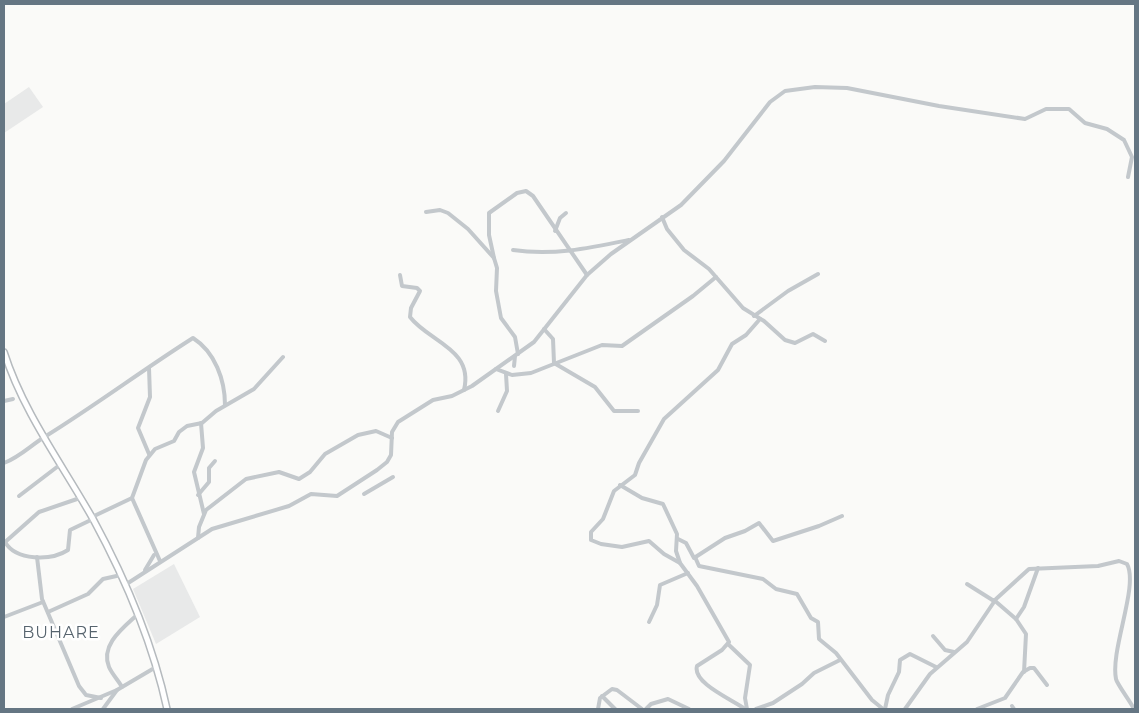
<svg xmlns="http://www.w3.org/2000/svg" width="1139" height="713" viewBox="0 0 1139 713" font-family="Montserrat,sans-serif">
	<style>
		.built { fill: #e8e9e9 }
		.lines { fill: none; stroke-linecap: round; stroke-linejoin: round }
		.major-casing { stroke: #b5babe; stroke-width: 8 }
		.minor { stroke: #c3c8cc; stroke-width: 4 }
		.major { stroke: #fff; stroke-width: 5 }
		.labels { text-anchor: middle; stroke-width: 5; stroke-linejoin: round; paint-order: stroke }
		.quarter-label { font-size: 16px; letter-spacing: 1px; fill: #57646e; stroke: #fff }
	</style>
	<rect width="100%" height="100%" fill="#fafaf8"/>
	<g class="built">
		<path d="M29 87 43 107 4 133V104Z"/>
		<path d="M174 564 200 617 156 644 133 589Z"/>
	</g>
	<g class="lines">
		<g class="major-casing">
			<path id="major" d="M4 352C23 412 62 464 93 519 125 578 153 644 167 709"/>
		</g>
		<g class="minor">
			<path d="M426 212 440 210 448 213 468 229 494 258 497 268 496 291 501 318 515 337 518 354"/>
			<path d="M662 217 667 229 684 250 709 269 743 308 764 321 785 340 795 343 813 334 825 341"/>
			<path d="M555 231 560 218 566 213"/>
			<path d="M513 250C553 256 590 248 629 240"/>
			<path d="M494 258 489 235V213L517 193 526 191 533 196 587 275"/>
			<path d="M400 275 402 286 417 288 420 291 411 308 410 317C429 342 474 349 464 390"/>
			<path d="M754 316 788 291 818 274"/>
			<path d="M544 329 553 339 554 363 595 387 614 411H638"/>
			<path d="M514 366 515 356"/>
			<path d="M149 368 150 397 138 428 149 454"/>
			<path d="M496 369 512 375 531 373 602 345 622 346 693 296 716 277"/>
			<path d="M4 401 13 399"/>
			<path d="M498 411 507 391 506 374"/>
			<path d="M201 423 203 448 194 472 204 514"/>
			<path d="M4 463C20 457 31 445 46 436 96 405 144 369 193 338 215 352 225 380 225 405"/>
			<path d="M620 485 642 498 663 504 677 534 676 551 680 563"/>
			<path d="M364 494 393 477"/>
			<path d="M198 495 209 482V468L215 461"/>
			<path d="M19 496 57 467"/>
			<path d="M132 498 160 561"/>
			<path d="M92 517 132 498 146 460 155 449 174 441 179 432 187 426 202 423 216 411 254 389 283 357"/>
			<path d="M198 538 199 527 206 510 246 479 279 472 299 479 310 472 325 454 358 435 376 431 392 438"/>
			<path d="M678 539 686 543 694 558 725 538 745 531 759 523 773 541 819 526 842 516"/>
			<path d="M5 542C16 561 51 561 68 550L70 530 93 519"/>
			<path d="M4 543 39 512 80 498"/>
			<path d="M37 557 42 599 79 686 86 695 101 698"/>
			<path d="M695 557 699 566 763 579 776 589 797 594 811 618 818 622 819 639 836 653 872 700 883 709"/>
			<path d="M145 570 154 555"/>
			<path d="M967 584 994 601"/>
			<path d="M125 585 212 529 289 506 311 494 337 496 377 470 387 462 391 455 392 432 398 422 433 400 452 396 472 386 534 342 587 275 611 254 681 205 724 161 770 102 785 91 815 87 847 88 939 106 1025 119 1046 109H1069L1085 123 1107 129 1124 140 1132 157 1128 177"/>
			<path d="M994 600 1016 619 1026 634 1024 672"/>
			<path d="M48 612 88 594 103 579 121 575"/>
			<path d="M4 617 43 602"/>
			<path d="M1016 619 1024 607 1038 568"/>
			<path d="M649 622 657 605 660 585 688 573"/>
			<path d="M933 636 945 650 954 652"/>
			<path d="M728 644 750 665 745 698 747 709"/>
			<path d="M122 687C118 680 112 674 109 667 100 645 123 628 137 615"/>
			<path d="M602 696 615 709"/>
			<path d="M1012 706 1014 709"/>
			<path d="M72 709 117 690 156 667"/>
			<path d="M103 709 117 690"/>
			<path d="M598 709 600 698 612 689 617 690 642 709"/>
			<path d="M646 709 651 704 668 699 689 709"/>
			<path d="M745 709C733 700 692 683 697 666L722 650 729 642 697 586 680 563 664 554 649 541 622 547 601 544 591 540V532L603 519 614 491 635 475 639 463 664 419 718 370 732 344 746 335 760 319"/>
			<path d="M756 709 773 703 802 684 814 673 840 660"/>
			<path d="M885 709 888 695 899 672 900 660 910 654 936 667"/>
			<path d="M905 709 930 674 967 642 996 599 1029 569 1098 566 1119 561 1127 564C1139 586 1110 650 1116 679 1117 684 1130 701 1134 709"/>
			<path d="M977 709 1005 698 1023 672 1030 668H1034L1047 685"/>
		</g>
		<use href="#major" class="major"/>
	</g>
	<g class="labels">
		<g class="quarter-label">
			<text x="61" y="638">BUHARE</text>
		</g>
	</g>
	<rect width="1139" height="713" fill="none" stroke="#657683" stroke-width="10"/>
</svg>
